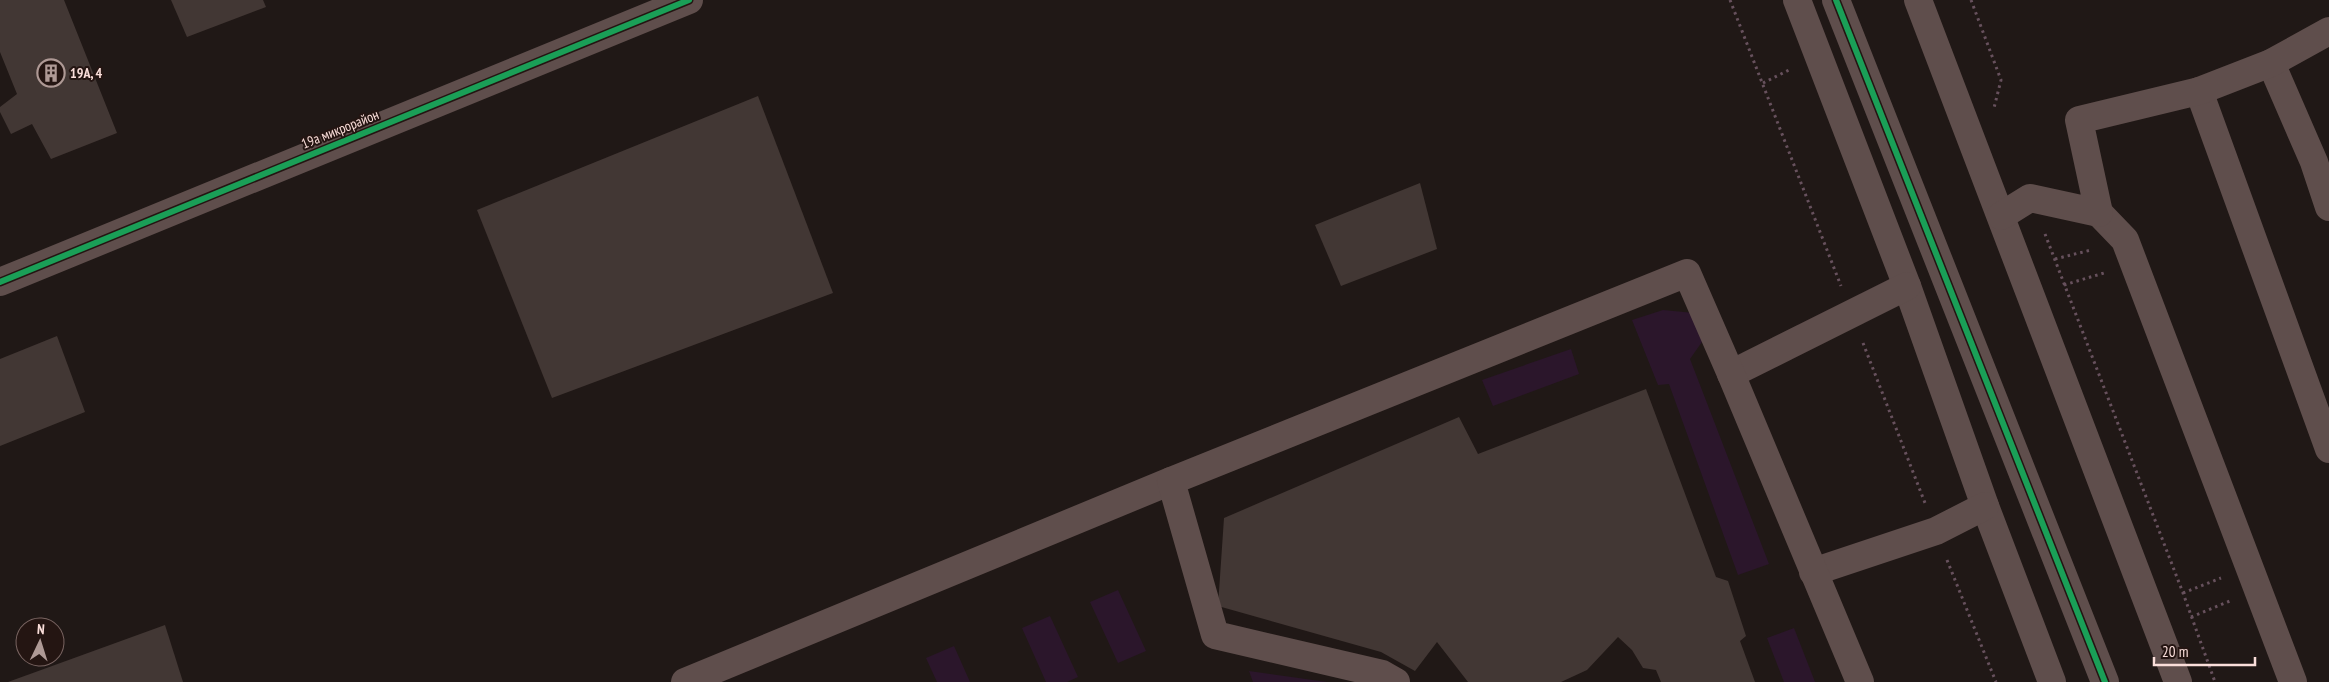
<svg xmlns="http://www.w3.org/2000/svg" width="2329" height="682" viewBox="0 0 2329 682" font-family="'PT Sans Narrow',sans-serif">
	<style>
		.green { fill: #2b162b }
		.building { fill: #423734 }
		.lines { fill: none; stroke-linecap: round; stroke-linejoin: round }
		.path { stroke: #67515d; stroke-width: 3; stroke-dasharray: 2.5 4; stroke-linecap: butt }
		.minor { stroke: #5f4e4c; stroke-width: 28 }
		.cycleway-casing { stroke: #241512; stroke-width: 9 }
		.cycleway { stroke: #1a9f57; stroke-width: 6 }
		.labels { text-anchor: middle; stroke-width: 4; stroke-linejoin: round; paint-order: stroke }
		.poi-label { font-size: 14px; font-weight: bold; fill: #fadeda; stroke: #241512; text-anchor: start }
		.street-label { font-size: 14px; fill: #fadeda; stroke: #241512 }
	</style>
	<rect width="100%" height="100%" fill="#201816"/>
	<g class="green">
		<path d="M1663 310 1694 313 1704 339 1690 359 1769 564 1738 575 1669 384 1658 385 1632 320Z"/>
		<path d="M1571 349 1579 374 1493 406 1482 380Z"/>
		<path d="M1118 590 1146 651 1118 663 1090 602Z"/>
		<path d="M1050 616 1078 677 1067 682H1046L1022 628Z"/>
		<path d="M1794 628 1815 682H1784L1767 638Z"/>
		<path d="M954 646 970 682H937L926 658Z"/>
		<path d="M1249 671 1327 682H1253Z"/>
	</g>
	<g class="building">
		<path d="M0 0H64L117 133 51 159 32 124 11 134 0 112V107L17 94 0 52Z"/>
		<path d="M171 0H263L266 7 187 37Z"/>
		<path d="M758 96 833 293 552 398 477 210Z"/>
		<path d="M1420 183 1437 249 1341 286 1315 225Z"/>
		<path d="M57 336 85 412 0 446V359Z"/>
		<path d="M1646 389 1716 577 1728 581 1746 636 1740 641 1755 682H1661L1656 670 1643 668 1632 650 1618 637 1587 670 1561 682H1468L1437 642 1415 671 1381 652 1218 606 1224 518 1459 417 1478 454Z"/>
		<path d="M165 625 183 682H8Z"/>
	</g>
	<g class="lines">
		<g class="path">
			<path d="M1730 0 1841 286"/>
			<path d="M1971 0 2001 80 1994 108"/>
			<path d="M1763 83 1791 69"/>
			<path d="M2045 234 2183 593 2215 682"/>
			<path d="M2055 259 2091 250"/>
			<path d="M2064 285 2104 273"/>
			<path d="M1863 343 1925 503"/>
			<path d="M1947 560 1996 682"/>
			<path d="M2183 593 2221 578"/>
			<path d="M2191 617 2230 601"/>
		</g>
		<g class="minor">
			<path d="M1797 0 1907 286 1985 506 2052 682"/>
			<path d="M1836 0 2105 682"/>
			<path d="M1918 0 2178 682"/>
			<path d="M2271 63 2314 162 2329 207"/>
			<path d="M2199 91 2329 449"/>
			<path d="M2099 213 2125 240 2293 682"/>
			<path d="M2001 216 2030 198 2099 213 2079 120 2199 91 2271 63 2329 31"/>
			<path d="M0 282 689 0"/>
			<path d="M1731 374 1907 286"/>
			<path d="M1813 572 1936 531 1985 506"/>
			<path d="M685 682 1171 481"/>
			<path d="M1396 682 1382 674 1215 635 1171 481 1687 273 1731 374 1860 682"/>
		</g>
		<g class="cycleway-casing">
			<g id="cycleway">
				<path d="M1836 0 2105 682"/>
				<path d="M0 282 689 0"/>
			</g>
		</g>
		<use href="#cycleway" class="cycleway"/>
	</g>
	<defs>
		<g id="building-ring" transform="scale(1.4375)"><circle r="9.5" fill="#241512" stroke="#ae9995" stroke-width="1.5"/><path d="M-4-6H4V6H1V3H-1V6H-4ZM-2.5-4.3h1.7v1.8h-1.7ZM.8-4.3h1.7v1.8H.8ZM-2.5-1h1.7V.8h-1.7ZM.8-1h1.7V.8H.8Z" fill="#ae9995"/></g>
	</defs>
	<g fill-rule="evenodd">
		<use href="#building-ring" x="51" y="73"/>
	</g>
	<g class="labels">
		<g class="poi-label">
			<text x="70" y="78">19А, 4</text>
		</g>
		<g class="street-label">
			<text transform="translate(340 129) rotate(-22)" y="5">19а микрорайон</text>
		</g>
	</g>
	<g transform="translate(40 642) rotate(4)"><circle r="24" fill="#241512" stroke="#7a6562"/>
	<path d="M0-4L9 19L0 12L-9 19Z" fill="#ae9995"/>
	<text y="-8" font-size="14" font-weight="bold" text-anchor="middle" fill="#fadeda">N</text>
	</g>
	<path d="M2154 657v8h101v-8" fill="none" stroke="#fadeda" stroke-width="2.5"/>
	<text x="2162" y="657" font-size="15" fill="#fadeda" stroke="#241512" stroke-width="4" paint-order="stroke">20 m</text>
</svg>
